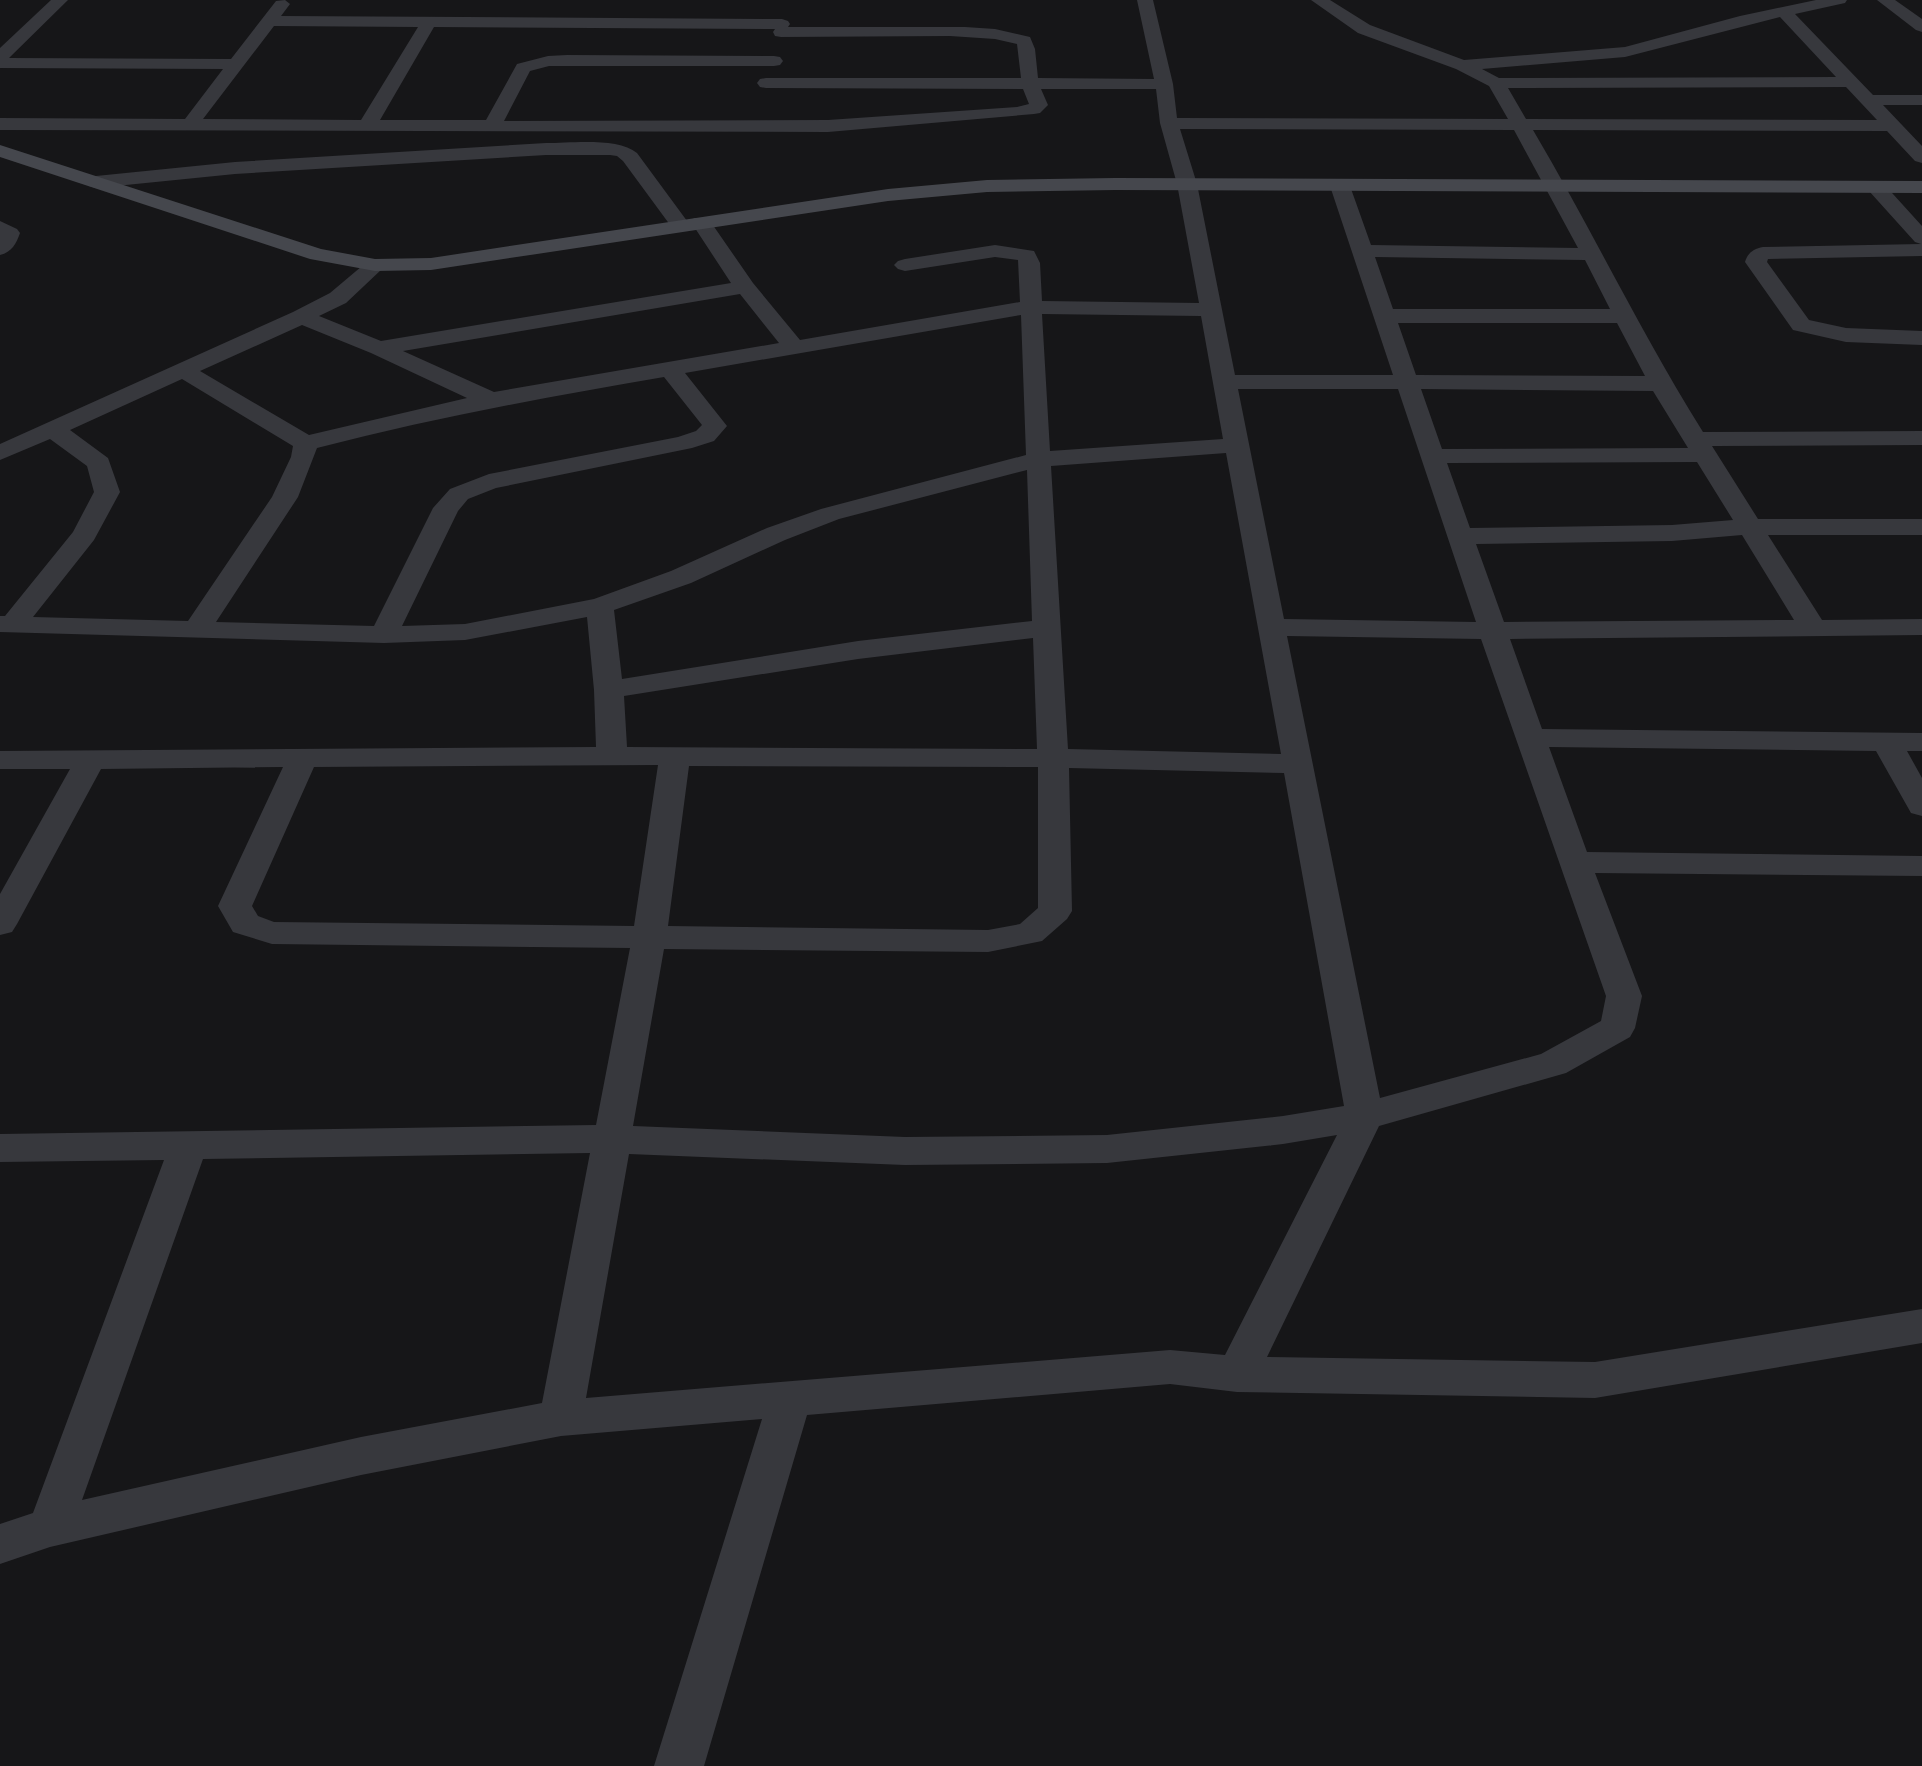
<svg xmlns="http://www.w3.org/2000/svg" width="1922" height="1766" viewBox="0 0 1922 1766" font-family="Jost,sans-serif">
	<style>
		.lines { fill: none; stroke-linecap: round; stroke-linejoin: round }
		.street { fill: #37383d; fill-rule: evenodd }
		.secondary { fill: #45474d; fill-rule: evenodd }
	</style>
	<rect width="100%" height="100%" fill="#161618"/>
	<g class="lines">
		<g class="street">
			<path d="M51 0H68L9 58 231 59 276 1 285 0 290 4 281 16 782 19 788 21 790 24 788 27H965L995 29 1030 37 1035 49 1038 78 1154 79 1137 0H1153L1173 84 1177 118 1508 119 1489 86 1456 69 1358 33 1311 0H1330L1370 25 1464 60 1625 47 1740 16 1816 0H1847L1845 3 1795 14 1873 95H1922V105H1883L1922 146V163L1915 161 1887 131 1533 130C1592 230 1641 333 1703 432L1922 431V445L1712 446 1758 519H1922V535H1768L1822 620 1922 619V635L1510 639 1542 729 1922 733V751H1907L1922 778V816L1911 813 1876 751 1549 747 1587 852 1922 856V876L1595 873 1642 996 1635 1028 1630 1037 1566 1073 1379 1126 1267 1357 1595 1362 1922 1309V1343L1595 1398 1237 1392 1170 1384 807 1415 704 1766H654L762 1419 561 1436 361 1475 50 1547 0 1564V1524L33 1513 164 1160 0 1162V1134L596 1125 630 948 272 944 233 932 218 906 283 767 101 769 17 924 12 932 0 935V894L70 769H0V751L596 747 594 690 587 617 465 640 384 643 0 632V616H5L73 532 94 492 87 466 50 439 0 460V444L293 312 330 293 368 261 375 259 382 261 386 265 382 269 346 303 319 316 381 341 731 283 691 222 694 218H708L753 283 800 340 1020 302 1018 260 995 257 905 271 898 269 894 265 898 261 905 259 995 245 1034 251 1040 263 1042 301 1199 303 1177 184 1160 123 1156 89H1041L1048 105 1040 113 1034 114 828 132 0 130V118L185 119 223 69 0 68V48ZM1780 17 1836 77 1499 78 1482 69 1625 57ZM274 26 418 27 361 120 203 119ZM434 27 775 29 773 32 775 36 781 37 950 36 995 39 1017 44 1021 78H766L760 79 757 83 760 87 766 88 1023 89 1029 104 1017 107 828 120 504 121 530 71 549 66H774L780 65 783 61 780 57 774 56 567 55 548 56 517 64 486 120H380ZM1846 87 1877 120 1526 119 1508 88ZM1180 129 1514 130 1578 248 1371 245 1350 186 1347 182H1333L1330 186 1393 375H1235L1197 184ZM1375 257 1585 260 1610 309H1393ZM740 294 779 343 494 392 403 351ZM1042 314 1201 316 1223 439 1050 451ZM1021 315 1026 455 821 509 767 528 671 571 594 599 465 624 402 626 458 511 468 499 496 488 692 448 714 441 727 426 685 373ZM1398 323H1617L1645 376 1416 375ZM302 325 371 353 467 398 309 435 200 371ZM664 377 702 425 696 431 678 437 489 474 450 489 433 508 374 626 216 622 298 497 317 448C432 418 547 397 664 377ZM182 379 293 446 291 457 272 497 188 621 33 617 94 540 120 492 108 458 70 430ZM1238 389H1398L1476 622 1284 619ZM1421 389 1653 391 1688 448 1442 449ZM1226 453 1281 754 1068 749 1051 466ZM1697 462 1733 520 1672 525 1470 528 1447 463ZM1027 470 1032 621 858 641 622 679 614 610 691 583 785 540 839 519ZM1742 535 1794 620 1504 622 1476 544 1672 541ZM1287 636 1481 639 1606 996 1601 1021 1541 1054 1380 1098ZM1033 638 1037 749 627 747 624 696 858 659ZM658 765 634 926 274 922 258 916 252 906 314 767ZM689 766 1038 767V908L1020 924 988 930 668 926ZM1069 768 1284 773 1344 1106 1283 1116 1107 1135 905 1137 633 1126 664 949 988 952 1042 941 1067 919 1072 911ZM1337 1135 1225 1355 1170 1350 586 1398 629 1154 905 1165 1107 1163 1283 1144ZM590 1153 542 1403 361 1437 82 1500 203 1159Z"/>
			<path d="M1877 0H1895L1922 19V32L1916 30Z"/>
			<path d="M546 143C571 143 618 137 637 153L690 225 687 229H673L623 161 617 156 610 155H546L235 174 96 188 89 186 86 182 89 178 96 176 235 162Z"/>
			<path d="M1876 181 1883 183 1922 226V256L1768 259 1767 262 1809 320 1846 328 1922 331V345L1846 342 1793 330 1745 262C1748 252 1754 249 1763 247L1921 244 1915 242 1869 191 1866 187 1869 183Z"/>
			<path d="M0 221 17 229 20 233C16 244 12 252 0 255Z"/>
		</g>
		<path class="secondary" d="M0 145 321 249 375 259 431 258 888 189 987 180 1115 178 1922 181V193L1115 190 987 192 888 201 431 270 375 271 310 259 0 157Z"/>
	</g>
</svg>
